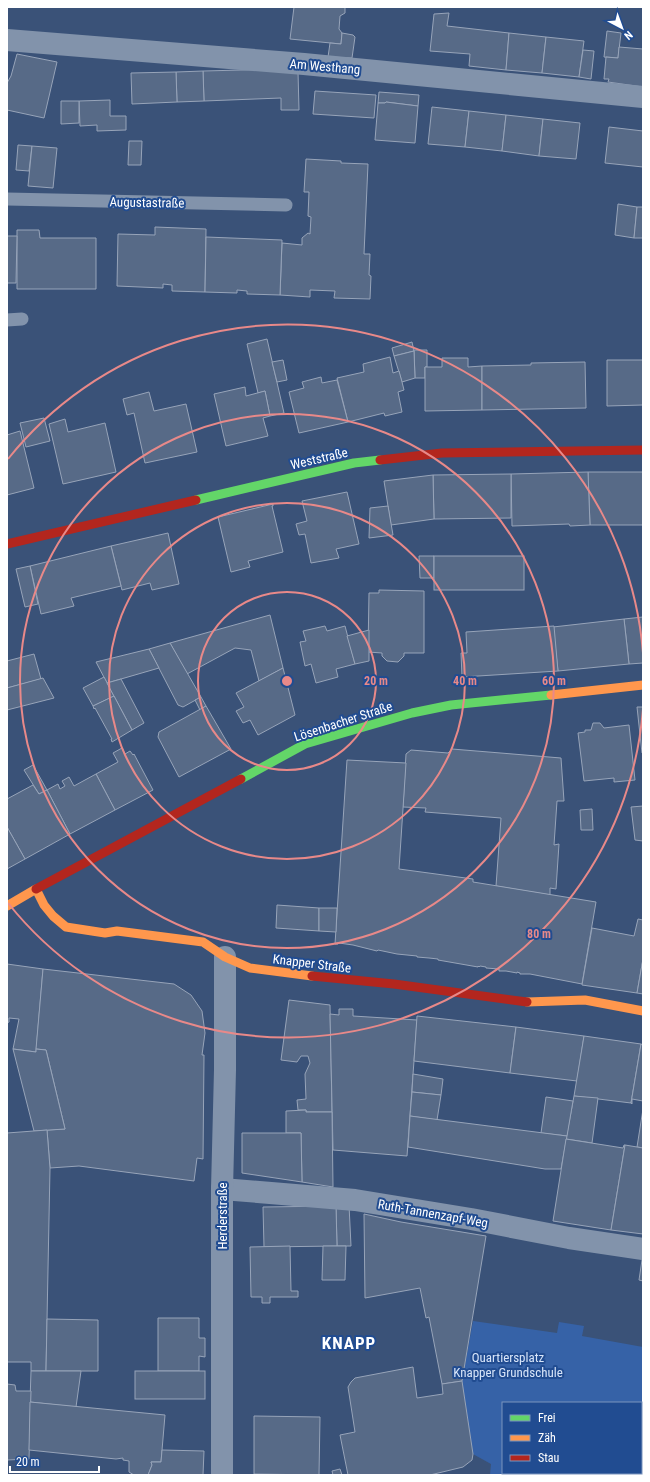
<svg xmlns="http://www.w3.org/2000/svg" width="650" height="1482" viewBox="0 0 650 1482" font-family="'Roboto Condensed',sans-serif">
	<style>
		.green { fill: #3662a7; fill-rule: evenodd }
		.building { fill: #576a87; stroke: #97a4b9 }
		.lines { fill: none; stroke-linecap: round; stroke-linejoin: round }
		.lane { stroke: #8293ab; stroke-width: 13 }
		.street { stroke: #8293ab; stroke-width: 22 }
		.fast { stroke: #63d668; stroke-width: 9 }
		.slow { stroke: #ff974d; stroke-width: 9 }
		.jam { stroke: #b3261e; stroke-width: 9 }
		.ring { fill: none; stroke: #e88989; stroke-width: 2 }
		.labels { text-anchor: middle; stroke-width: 4; stroke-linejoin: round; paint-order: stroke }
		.street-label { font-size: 13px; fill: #fff; stroke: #214c91 }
		.park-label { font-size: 13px; fill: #d8e5f9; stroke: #214c91 }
		.district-label { font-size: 17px; font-weight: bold; letter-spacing: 1px; fill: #fff; stroke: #214c91 }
		.centre { fill: #e88989; stroke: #214c91; stroke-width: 2 }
		.ring-label { font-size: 12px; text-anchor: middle; font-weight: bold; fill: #e88989; stroke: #214c91; stroke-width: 4; stroke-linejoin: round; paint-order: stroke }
	</style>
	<rect width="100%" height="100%" fill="#3a5278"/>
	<path class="green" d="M473 1321 557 1333 559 1322 584 1326 582 1336 643 1347 642 1433 643 1475H490L491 1464 473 1454 462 1381ZM503 1403H641V1473H503Z"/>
	<g class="building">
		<path d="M294 7H345V13L340 16 339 29 342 33 341 44 290 39Z"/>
		<path d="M449 13 447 26 509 33 506 70 469 66 470 54 430 51 434 14Z"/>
		<path d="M607 31 621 33 618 58 604 57Z"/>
		<path d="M342 33 353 35 355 37 352 58 328 57 330 43 341 44Z"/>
		<path d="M509 33 546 37 542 73 506 70Z"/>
		<path d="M546 37 584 41 579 77 542 73Z"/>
		<path d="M619 47 643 49V87L608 82 609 79H604L606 57 618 58Z"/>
		<path d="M583 50 594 51 591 79 579 77Z"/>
		<path d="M17 54 57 62 44 118 7 110V83L11 76Z"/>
		<path d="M282 69 298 72 299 110H281V98L204 101 203 71Z"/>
		<path d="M203 71 204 101 177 102 176 72Z"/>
		<path d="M176 72 177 102 132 104 131 73Z"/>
		<path d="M315 91 376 95 374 118 313 114Z"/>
		<path d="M379 92 419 95 418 106 386 102 385 103H378Z"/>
		<path d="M110 100V116H126V130L97 131V125L80 126 79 101Z"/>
		<path d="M61 101H79V123L61 124Z"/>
		<path d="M386 102 418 106 415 143 375 140 378 103H385Z"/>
		<path d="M432 107 469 111 465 147 428 144Z"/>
		<path d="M469 111 506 115 502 151 465 147Z"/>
		<path d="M506 115 543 119 539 156 502 151Z"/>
		<path d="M543 119 580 123 576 159 539 156Z"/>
		<path d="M609 127 643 131V167L605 163Z"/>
		<path d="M129 141H142L141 165H128Z"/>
		<path d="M18 145 32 146 29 171 16 170Z"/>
		<path d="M32 146 57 148 53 188 28 186Z"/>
		<path d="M306 159 341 161V163L368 164 364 254H370L369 275 371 276 370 299 334 298 335 291 310 290V297L280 295 282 243 302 245V238L308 233 310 234 311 217 308 216 309 192H304Z"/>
		<path d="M618 204 637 207 634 238 615 235Z"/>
		<path d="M637 207H643V238H634Z"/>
		<path d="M155 227 206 229 205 292 172 291V285L163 284V288L117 286 118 234 155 235Z"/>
		<path d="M17 230H39L40 238H96V289H17Z"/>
		<path d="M7 236H17L16 283H7Z"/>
		<path d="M206 237 282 240 280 295 247 294V291L237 290V293L205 292Z"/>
		<path d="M267 339 284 413 270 416 265 391 258 393 247 344Z"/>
		<path d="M412 342 414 351 394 356 392 348Z"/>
		<path d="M414 350H427V367H425V378H415Z"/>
		<path d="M414 351 415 378 402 382 394 356Z"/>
		<path d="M390 357 393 373 399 371 402 382 404 390 398 392 402 412 385 416 384 413 348 422 337 378 364 372 363 364Z"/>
		<path d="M442 358H468V367L482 366V410L425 411V367H442Z"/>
		<path d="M283 360 287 380 277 382 272 362Z"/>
		<path d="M607 360H643V405L607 406Z"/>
		<path d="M585 362 586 408 482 410V366L531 365V363Z"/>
		<path d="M321 377 322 383 337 380 348 422 299 433 289 392 304 388 302 382Z"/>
		<path d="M245 387 246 396 265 391 270 416 263 418 268 436 226 446 214 394Z"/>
		<path d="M149 392 154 411 186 404 197 452 145 463 134 413 127 415 123 399Z"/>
		<path d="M44 418 50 441 26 447 20 423Z"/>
		<path d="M65 419 68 432 105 423 116 472 63 484 49 424Z"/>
		<path d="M20 431 34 488 7 495V435Z"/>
		<path d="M588 472H643V525H590Z"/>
		<path d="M588 472 590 525 570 526 569 524 512 526 511 474Z"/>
		<path d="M511 474V518L434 519 433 475Z"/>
		<path d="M433 475 434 519 391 525 384 481Z"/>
		<path d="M347 492 359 544 336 549 339 558 311 563 305 534 299 535 296 524 307 521 302 501Z"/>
		<path d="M273 504V506H272L283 552 248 561 250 567 231 572 218 517Z"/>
		<path d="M388 506 393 535 369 538 370 508Z"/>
		<path d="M168 533 179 584 152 590 150 583 122 590 111 546Z"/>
		<path d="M111 546 121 586 71 598 74 606 41 614 30 566Z"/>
		<path d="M419 556H434V578H420Z"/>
		<rect x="434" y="556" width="90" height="34"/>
		<path d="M30 566 38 604 25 607 16 569Z"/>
		<path d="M379 590 424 591V653H404V656L398 662 387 661 382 656V653L368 652 369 593H379Z"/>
		<path d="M270 615 283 668 259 681 251 650 235 648 187 674 170 643Z"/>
		<path d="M643 617V663L629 664 624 619Z"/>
		<path d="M624 619 629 664 558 671 553 627Z"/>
		<path d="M325 626 327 631 345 626 355 664 336 669 338 677 316 683 311 664 305 666 300 642 306 641 303 631Z"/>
		<path d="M554 626 558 671 462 677 461 653H467L466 632Z"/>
		<path d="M369 630V661L355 664 347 636Z"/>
		<path d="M170 643 201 697 183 707 178 705 149 649Z"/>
		<path d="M149 649 159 668 121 679 107 683 96 662Z"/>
		<path d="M34 654 41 679 7 688V661Z"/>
		<path d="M283 668 295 715 258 735 250 720 243 723 236 711 244 707 236 693Z"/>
		<path d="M104 677 114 696 93 706 83 688Z"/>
		<path d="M43 678 54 698 7 710V688Z"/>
		<path d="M121 679 144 723 132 730 107 683Z"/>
		<path d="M114 696 132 730 112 742 111 739H112L95 708 94 709 93 706Z"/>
		<path d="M201 697 206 706 200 710 195 700Z"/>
		<path d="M206 706 231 749 179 777 158 737 159 732Z"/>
		<path d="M637 707H643V752L642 753Z"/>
		<path d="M593 723H600L604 728 629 725 635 780 614 782V778L584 781 578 733 585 732V730H591Z"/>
		<path d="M122 748 125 754 130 751 133 755 134 754 153 790 115 810 96 774 118 762 113 753Z"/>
		<path d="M452 749 561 758 564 801H557L554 845 559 844 556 889 550 888V895L496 886 501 818 425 812 426 808 403 807 406 754 411 750 448 753Z"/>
		<path d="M347 760 406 763 399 869 473 879V882L596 902 582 984 530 974H520V973L517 972V973L506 971H499V969L486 968V967L480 966 479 967 478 966V967L438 960V959L429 958 417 957V956L397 954 378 950 377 951 353 945 339 943 338 944H335Z"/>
		<path d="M33 765 47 790 39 794 24 770Z"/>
		<path d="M96 774 115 810 70 834 47 790 58 784 60 789 65 786 62 781 69 777 74 786Z"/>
		<path d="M33 785 39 794 47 790 70 834 25 859 7 827V799Z"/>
		<path d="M643 806V841L635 840 631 807Z"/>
		<path d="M592 809 593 830H581L580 810Z"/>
		<path d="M7 827 25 859 7 869Z"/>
		<path d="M277 905 319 908V931L276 928Z"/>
		<path d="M319 908H337L336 932 319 931Z"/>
		<path d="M638 919 643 920V959L637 993 582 985 592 928 634 936Z"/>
		<path d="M643 959V994L637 993Z"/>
		<path d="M7 964 43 969 36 1052 13 1049 19 1019 9 1018V1022L7 1023Z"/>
		<path d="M43 969 174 984 191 995 202 1011 205 1033 202 1055H204L203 1159 197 1158 194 1181 79 1166 50 1168 47 1130 65 1129 46 1050 36 1049Z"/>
		<path d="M289 1000 330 1005 332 1112H306V1110H298L297 1100 306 1099 305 1074 310 1063 308 1056H301L297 1062 281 1060Z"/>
		<path d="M339 1009H353V1016L417 1020 407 1156 333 1150 330 1014 339 1015Z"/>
		<path d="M417 1016 516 1027 510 1073 414 1061Z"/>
		<path d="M516 1027 584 1036 577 1081 510 1073Z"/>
		<path d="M584 1036 641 1044 631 1103 574 1096Z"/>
		<path d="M641 1044 643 1045V1101L632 1099V1104L631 1103Z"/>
		<path d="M13 1049 36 1052V1049L46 1050 65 1129 34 1131Z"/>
		<path d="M413 1074 443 1079 441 1095 412 1092Z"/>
		<path d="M412 1092 441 1095 437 1120 410 1116Z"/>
		<path d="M574 1096 598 1098 592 1143 566 1139Z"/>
		<path d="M546 1097 573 1101 567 1136 541 1133Z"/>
		<path d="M643 1109V1148L637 1147Z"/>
		<path d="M306 1110V1112H332L333 1187 302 1182 301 1133H286V1111Z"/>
		<path d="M410 1116 567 1136 561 1169H545L408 1147Z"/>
		<path d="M47 1130 50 1168 46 1371H31V1362H7V1133Z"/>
		<path d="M242 1133H301L302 1182 242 1173Z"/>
		<path d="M566 1139 623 1148 624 1145H625L611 1230 553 1221Z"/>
		<path d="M625 1145 643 1148V1234L611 1230Z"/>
		<path d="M349 1205 351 1246H337L336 1206Z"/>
		<path d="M336 1206 337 1246 264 1247 263 1207Z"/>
		<path d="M364 1214 401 1222 486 1236 462 1381 442 1384 429 1317 426 1318 420 1288 365 1298Z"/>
		<path d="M290 1246 291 1291H298V1297H270V1303H262V1297H251L250 1247Z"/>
		<path d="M323 1246H346L345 1280H322Z"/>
		<path d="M642 1260H643V1281L639 1280Z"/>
		<path d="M158 1318H199V1338H205V1357L199 1356V1371H158Z"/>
		<path d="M47 1319 98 1320V1371H46Z"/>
		<path d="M413 1367 417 1398 443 1394 442 1384 462 1381 473 1454 472 1460 463 1467 430 1475H348L340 1435 355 1432 348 1387 351 1382 355 1378Z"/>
		<path d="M31 1371H81L76 1407 30 1402Z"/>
		<rect x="135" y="1371" width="70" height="28"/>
		<path d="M7 1384 15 1385 16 1391H31L29 1459 7 1460Z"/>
		<path d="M30 1402 165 1415 161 1462H151L152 1465 148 1475H134L129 1472V1461L123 1460V1458L116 1459 29 1450Z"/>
		<path d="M254 1416 320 1417 319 1475 254 1474Z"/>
		<path d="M162 1450 204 1451 203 1475H148L152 1465 151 1462H161Z"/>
		<path d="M340 1469 342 1475H333L332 1471Z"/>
	</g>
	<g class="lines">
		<g class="lane">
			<path d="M7 199 286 205"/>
			<path d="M7 320 22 319"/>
		</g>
		<g class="street">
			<path d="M7 40 304 64 643 97"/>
			<path d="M222 1189 355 1200 471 1219 569 1238 643 1249"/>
			<path d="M222 1475V1189L225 1070V957"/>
		</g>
		<g class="fast">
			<path d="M196 500 354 463 380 460"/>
			<path d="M241 779 305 744 412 713 451 705 551 695"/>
		</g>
		<g class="slow">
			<path d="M551 695 643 685"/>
			<path d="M7 906 36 889 44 905 53 916 66 927 105 933 117 931 203 942 225 957 250 968 312 976"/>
			<path d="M527 1002 585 1000 643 1011"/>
		</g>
		<g class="jam">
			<path d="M380 460 442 453 643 450"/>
			<path d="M7 544 196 500"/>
			<path d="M36 889 241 779"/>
			<path d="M312 976 394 984 527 1002"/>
		</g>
	</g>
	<g class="ring">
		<circle cx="287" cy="681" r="89"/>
		<circle cx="287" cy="681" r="178"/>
		<circle cx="287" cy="681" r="267"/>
		<path d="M643 709A357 357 0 0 1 8 903M8 459A357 357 0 0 1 643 653"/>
	</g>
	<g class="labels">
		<g class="street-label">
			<text transform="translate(325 66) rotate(5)" y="5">Am Westhang</text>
			<text transform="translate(147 202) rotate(1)" y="5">Augustastraße</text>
			<text transform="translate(319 458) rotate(-13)" y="5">Weststraße</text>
			<text transform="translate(343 721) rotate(-18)" y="5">Lösenbacher Straße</text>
			<text transform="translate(312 963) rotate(7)" y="5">Knapper Straße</text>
			<text transform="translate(433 1213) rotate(10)" y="5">Ruth-Tannenzapf-Weg</text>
			<text transform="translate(222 1216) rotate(-90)" y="5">Herderstraße</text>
		</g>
		<g class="park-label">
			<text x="508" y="1362">Quartiersplatz<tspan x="508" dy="15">Knapper Grundschule</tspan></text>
		</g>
		<g class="district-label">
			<text x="349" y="1349">KNAPP</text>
		</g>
	</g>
	<circle cx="287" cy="681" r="6" class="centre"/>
	<g class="ring-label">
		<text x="376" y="685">20 m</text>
		<text x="465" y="685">40 m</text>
		<text x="554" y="685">60 m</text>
		<text x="539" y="938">80 m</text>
	</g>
	<rect width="650" height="1482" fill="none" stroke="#ffffff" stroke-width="16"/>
	<rect x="502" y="1402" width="140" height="72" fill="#214c91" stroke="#7a94bd"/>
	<rect x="510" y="1415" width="20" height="6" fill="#63d668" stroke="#7a94bd"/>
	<text x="538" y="1422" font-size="12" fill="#ffffff">Frei</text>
	<rect x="510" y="1435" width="20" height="6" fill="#ff974d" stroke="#7a94bd"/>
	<text x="538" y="1442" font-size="12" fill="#ffffff">Zäh</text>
	<rect x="510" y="1455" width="20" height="6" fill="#b3261e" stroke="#7a94bd"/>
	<text x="538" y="1462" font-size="12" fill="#ffffff">Stau</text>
	<g transform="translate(622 28) rotate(139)" stroke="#214c91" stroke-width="3" paint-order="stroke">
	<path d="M0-3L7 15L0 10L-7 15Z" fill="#ffffff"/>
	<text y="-6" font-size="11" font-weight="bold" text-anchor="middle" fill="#ffffff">N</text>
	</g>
	<path d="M10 1466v6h89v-6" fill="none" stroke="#ffffff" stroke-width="2"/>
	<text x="16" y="1466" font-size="12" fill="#ffffff" stroke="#214c91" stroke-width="3" paint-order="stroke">20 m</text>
</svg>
